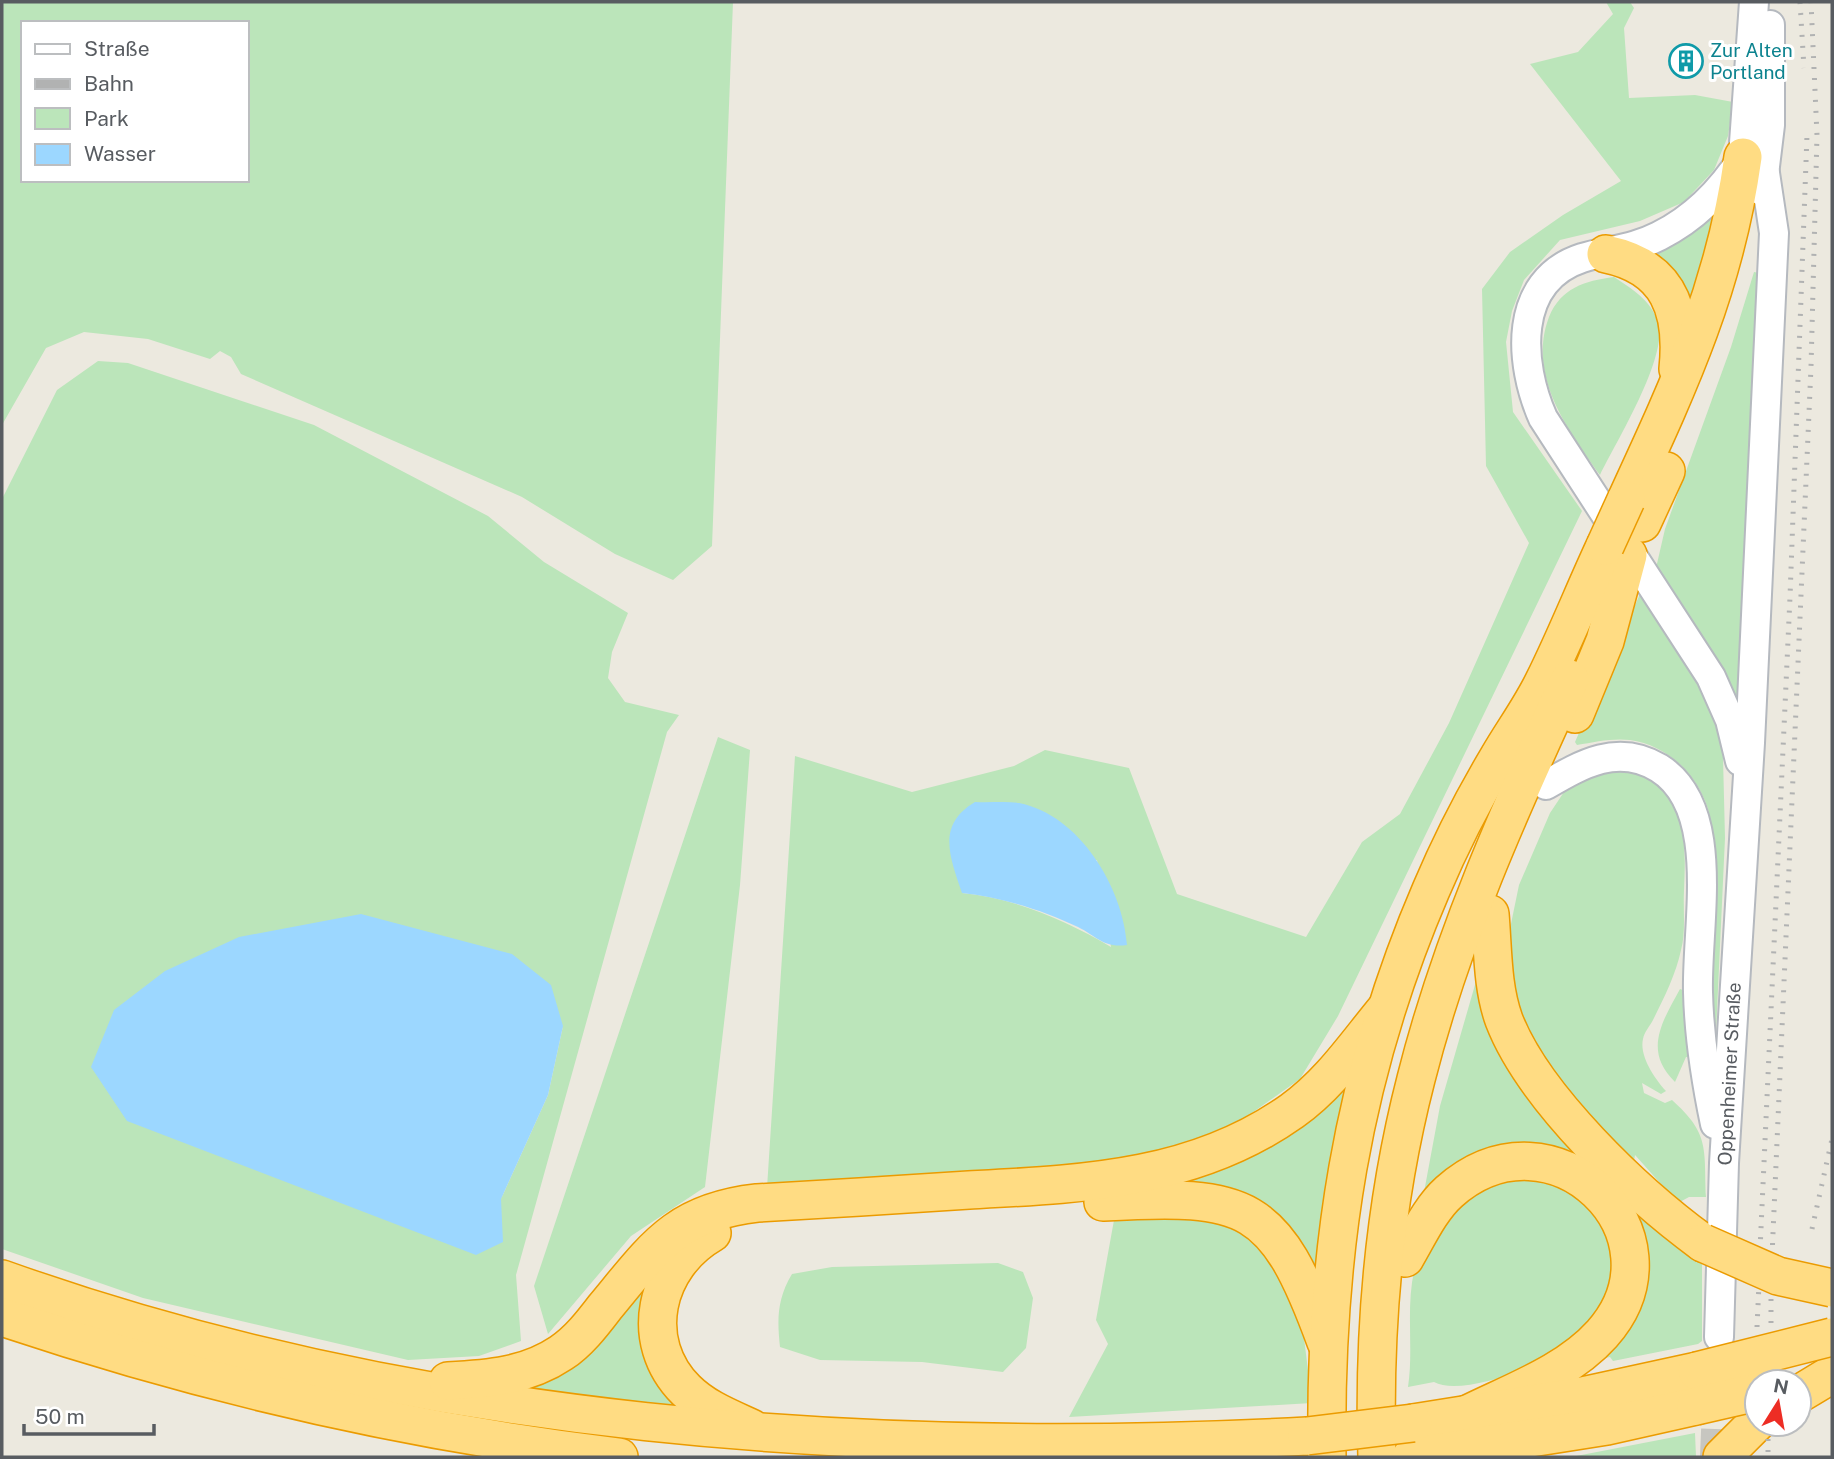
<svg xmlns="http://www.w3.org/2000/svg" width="1834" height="1459" viewBox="0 0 1834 1459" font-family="'Public Sans',sans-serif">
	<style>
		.green { fill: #bbe5ba; fill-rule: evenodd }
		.water { fill: #9cd7ff }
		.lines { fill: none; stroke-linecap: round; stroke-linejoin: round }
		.secondary-tunnel { stroke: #c7c6c0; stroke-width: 28; stroke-dasharray: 28 14; stroke-linecap: butt }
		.secondary-casing { stroke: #b5b9bf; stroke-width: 32 }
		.highway-casing { stroke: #eb9b00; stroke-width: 40 }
		.secondary { stroke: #fff; stroke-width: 28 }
		.highway { stroke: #ffdc83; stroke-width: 37 }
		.rail { stroke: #b1b2b2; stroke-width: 5; stroke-dasharray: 2 9; stroke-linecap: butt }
		.highway-bridge-casing { stroke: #eb9b00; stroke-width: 40; stroke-linecap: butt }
		.highway-bridge { stroke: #ffdc83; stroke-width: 37 }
		.labels { text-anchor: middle; stroke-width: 6; stroke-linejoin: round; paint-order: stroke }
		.culture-label { font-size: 19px; fill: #0d838f; stroke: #fff; text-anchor: start }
		.street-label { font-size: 19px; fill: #585c61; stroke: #fff }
	</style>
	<rect width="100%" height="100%" fill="#ece9df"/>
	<g class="green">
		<path d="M2 2H733L712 546 673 580 615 554 522 497 241 374 231 357 220 351 210 359 148 339 84 332 46 348 2 425ZM23 23H247V180H23Z"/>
		<path d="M1606 2H1630L1634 8 1624 28 1629 98 1695 95 1733 102 1728 136 1714 170 1684 202 1640 221 1560 240 1524 280 1512 311 1506 342 1513 412 1582 511 1338 1016 1300 1079 1242 1120 1169 1152 1083 1167 767 1188 795 756 912 792 1014 766 1045 750 1129 768 1177 894 1306 937 1362 842 1400 814 1449 723 1529 543 1486 466 1482 289 1510 252 1563 215 1621 181 1530 64 1578 52 1613 14ZM1097 860 1111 947C1066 920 1014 898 962 893Z"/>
		<path d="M1721 200 1692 320 1639 248Z"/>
		<path d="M1754 272 1759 273 1743 705H1735L1656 568 1665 529 1731 347Z"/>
		<path d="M1614 277C1632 289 1651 300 1658 322 1669 356 1616 442 1600 475 1567 429 1527 375 1549 317 1561 288 1584 281 1614 277Z"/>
		<path d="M98 361 128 363 314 425 488 516 544 562 628 613 612 652 608 678 625 702 679 715 667 732 516 1275 521 1341 479 1356 408 1360 143 1298 2 1249V499L57 390ZM563 1026 548 1095 501 1199Z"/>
		<path d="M1640 594 1703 693 1719 735 1723 757 1725 838 1715 1054C1712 1034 1707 1012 1706 991 1704 938 1715 885 1712 832 1710 787 1674 746 1630 740 1612 738 1595 742 1577 745L1575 742Z"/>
		<path d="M718 737 750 750 740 885 705 1187 631 1236 548 1334 534 1286Z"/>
		<path d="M1600 770C1686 768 1687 823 1684 891 1683 910 1686 932 1681 950 1676 974 1664 998 1653 1020 1650 1026 1644 1032 1643 1039 1639 1056 1655 1079 1666 1091L1661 1094 1642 1083 1644 1093 1665 1103 1672 1100C1710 1134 1704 1148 1706 1197H1689L1678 1203 1635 1155 1633 1167 1579 1111 1520 1027 1506 948 1519 885 1550 813 1564 792Z"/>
		<path d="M1479 971 1485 1001 1702 1257V1341L1698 1344 1613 1361 1610 1357 1590 1361 1635 1287 1577 1165 1422 1203 1440 1106Z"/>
		<path d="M1680 989 1688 992 1694 1058 1686 1057 1675 1082C1643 1051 1662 1022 1680 989Z"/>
		<path d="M1354 1064 1358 1066 1338 1154 1318 1289 1294 1246 1274 1223 1237 1199 1203 1191 1108 1192 751 1215C733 1218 715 1222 699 1231 632 1269 634 1369 697 1408L696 1411 501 1386C522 1381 543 1375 561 1362 635 1312 645 1226 747 1212L1102 1190 1181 1174 1247 1148 1287 1125Z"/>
		<path d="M1548 1171 1607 1213 1616 1288C1607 1302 1589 1337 1576 1345 1549 1363 1462 1398 1434 1382L1408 1387C1414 1348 1405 1307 1415 1267 1421 1248 1450 1210 1462 1192Z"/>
		<path d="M1116 1209 1225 1212 1298 1289 1312 1403 1069 1417 1108 1344 1096 1320Z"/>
		<path d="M998 1263 1023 1272 1033 1298 1026 1348 1003 1372 922 1362 820 1360 780 1347C777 1319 777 1299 792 1274L832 1267Z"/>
		<path d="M1695 1433 1696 1457H1571Z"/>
	</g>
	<g class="water">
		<path d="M975 802C989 803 1005 801 1019 803 1080 815 1123 888 1127 945 1103 948 1098 937 1078 927 1043 910 1000 897 962 893 950 857 936 825 975 802Z"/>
		<path d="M361 914 512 954 551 985 563 1026 548 1095 501 1199 503 1242 476 1255 127 1121 91 1067 114 1010 165 971 239 937Z"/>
	</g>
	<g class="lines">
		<path class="secondary-tunnel" d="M1714 1457 1717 1382"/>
		<g class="secondary-casing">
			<g id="secondary">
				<path d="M1762 191 1770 125V25"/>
				<path d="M1740 761 1730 720 1711 677 1543 418C1519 364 1512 281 1582 258 1608 250 1634 249 1659 236 1695 218 1722 190 1743 157L1754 2"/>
				<path d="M1546 785C1582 764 1618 743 1659 768 1723 808 1696 926 1698 992 1699 1036 1706 1081 1715 1124"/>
				<path d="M1719 1337 1724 1163 1750 743 1774 233 1765 173"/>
			</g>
		</g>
		<g class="highway-casing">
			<g id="highway">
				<path d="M1606 254C1669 267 1684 311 1678 369"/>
				<path d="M1626 500C1680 383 1725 287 1743 157"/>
				<path d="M1642 523 1666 471"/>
				<path d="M1575 714 1605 641 1628 555"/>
				<path d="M1490 914C1493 949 1492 987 1504 1020 1534 1098 1636 1194 1703 1243"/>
				<path d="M1103 1202C1248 1194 1275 1202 1326 1342"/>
				<path d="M712 1233C655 1266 637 1341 686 1390 704 1408 727 1417 751 1428"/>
				<path d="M1405 1258C1418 1236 1430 1209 1449 1192 1553 1100 1690 1235 1602 1334 1567 1373 1512 1392 1466 1415"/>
				<path d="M2 1279C417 1427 869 1459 1307 1436"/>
				<path d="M2 1317C202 1384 409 1432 619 1457"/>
				<path d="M448 1381C488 1379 527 1376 561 1353 578 1342 592 1324 605 1307 654 1248 676 1212 757 1203 828 1199 898 1195 969 1190 1083 1184 1195 1180 1292 1111 1330 1084 1356 1045 1385 1010"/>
				<path d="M1799 1394 1832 1374"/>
				<path d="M1413 1423 1582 1396 1697 1371"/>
				<path d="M1327 1457C1324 1256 1351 1076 1431 890 1450 845 1473 800 1498 758 1513 732 1531 708 1544 681 1566 637 1584 591 1605 546"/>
				<path d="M1377 1457C1373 1330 1384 1203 1416 1079 1451 940 1510 809 1570 679"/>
				<path d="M1411 1457 1607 1426 1696 1406"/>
				<path d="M1722 1457 1757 1422"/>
			</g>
		</g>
		<use href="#secondary" class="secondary"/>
		<use href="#highway" class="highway"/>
		<g class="rail">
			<path d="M1800 2 1804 68"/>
			<path d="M1812 1229 1832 1139"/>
			<path d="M1760 1250 1790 597 1807 135"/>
			<path d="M1772 1256 1811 367 1817 135 1811 2"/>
			<path d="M1771 1288V1324"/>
			<path d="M1757 1327 1759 1284"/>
			<path d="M1768 1439V1457"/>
		</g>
		<g class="highway-bridge-casing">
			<g id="highway-bridge">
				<path d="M1605 546 1626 500"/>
				<path d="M1703 1243 1778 1276 1832 1288"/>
				<path d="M1697 1371 1832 1337"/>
				<path d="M1696 1406 1757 1392"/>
				<path d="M1307 1436 1413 1423"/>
			</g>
		</g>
		<use href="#highway-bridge" class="highway-bridge"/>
	</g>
	<defs>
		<g id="building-ring" transform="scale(1.75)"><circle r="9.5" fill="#fff" stroke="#0f9aa8" stroke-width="1.5"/><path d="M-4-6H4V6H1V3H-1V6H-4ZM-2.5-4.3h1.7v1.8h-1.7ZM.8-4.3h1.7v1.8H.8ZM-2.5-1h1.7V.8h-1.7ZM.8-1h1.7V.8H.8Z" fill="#0f9aa8"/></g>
	</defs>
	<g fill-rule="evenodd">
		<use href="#building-ring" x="1686" y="61"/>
	</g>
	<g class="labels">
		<g class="culture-label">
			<text x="1710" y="57">Zur Alten<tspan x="1710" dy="22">Portland</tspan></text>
		</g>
		<g class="street-label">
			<text transform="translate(1729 1074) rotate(-87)" y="7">Oppenheimer Straße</text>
		</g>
	</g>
	<rect width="1834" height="1459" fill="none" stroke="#585c61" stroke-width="7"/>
	<rect x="21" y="21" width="228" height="161" fill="#ffffff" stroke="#bcbec0" stroke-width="2"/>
	<rect x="35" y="44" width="35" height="10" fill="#ffffff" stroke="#bcbec0" stroke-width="2"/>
	<text x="84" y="56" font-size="21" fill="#585c61">Straße</text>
	<rect x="35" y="79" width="35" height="10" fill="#b1b2b2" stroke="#bcbec0" stroke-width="2"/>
	<text x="84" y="91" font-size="21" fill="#585c61">Bahn</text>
	<rect x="35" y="108" width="35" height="21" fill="#bbe5ba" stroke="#bcbec0" stroke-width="2"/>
	<text x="84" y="126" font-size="21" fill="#585c61">Park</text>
	<rect x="35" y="144" width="35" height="21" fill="#9cd7ff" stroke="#bcbec0" stroke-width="2"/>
	<text x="84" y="161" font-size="21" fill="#585c61">Wasser</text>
	<g transform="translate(1778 1403) rotate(11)"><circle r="33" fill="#ffffff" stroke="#bcbec0" stroke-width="2"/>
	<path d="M0-5L12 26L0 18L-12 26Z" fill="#ed2d24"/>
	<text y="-10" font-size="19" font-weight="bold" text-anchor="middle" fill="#585c61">N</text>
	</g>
	<path d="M24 1424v10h130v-10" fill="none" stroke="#585c61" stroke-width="3.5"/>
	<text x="35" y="1424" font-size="21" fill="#585c61" stroke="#ffffff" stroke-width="5" paint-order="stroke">50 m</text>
</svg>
